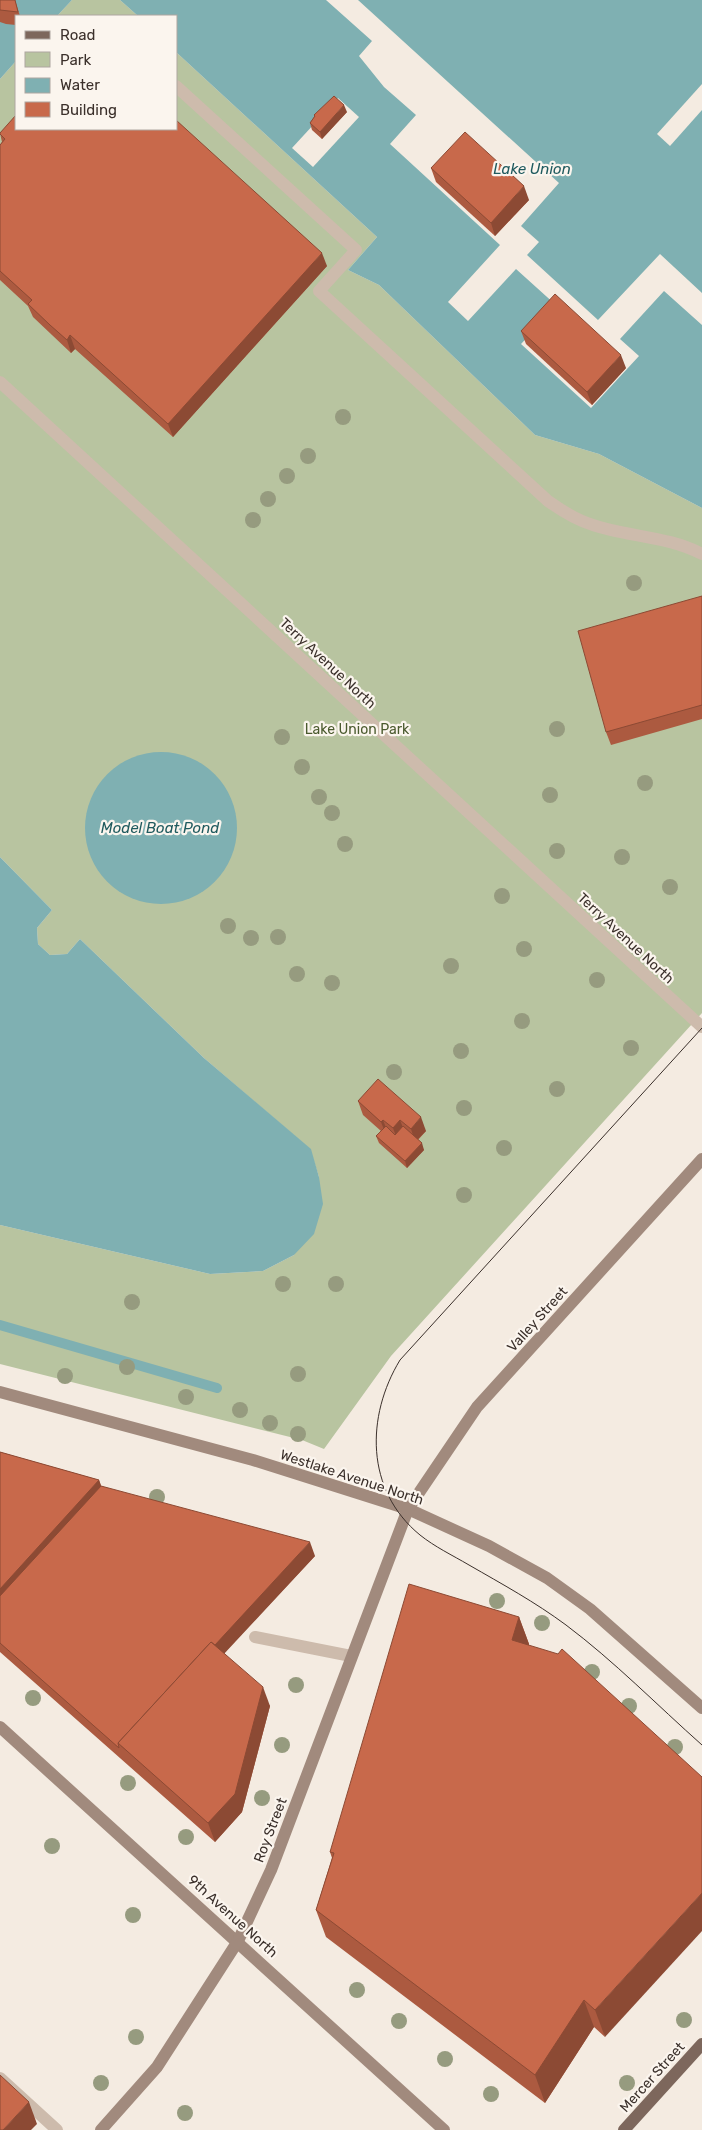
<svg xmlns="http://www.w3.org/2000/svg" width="702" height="2130" viewBox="0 0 702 2130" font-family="Rubik,sans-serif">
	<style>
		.green { fill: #b8c4a0 }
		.water { fill: #7fb0b2 }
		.pier { fill: #f4ebe1 }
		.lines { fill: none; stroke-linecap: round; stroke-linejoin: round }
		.stream { stroke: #7fb0b2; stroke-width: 10 }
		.lane { stroke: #cdbbac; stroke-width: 12 }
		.street { stroke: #cdbbac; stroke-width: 12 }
		.secondary { stroke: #a18a7d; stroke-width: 12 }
		.primary { stroke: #7d675c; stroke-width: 12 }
		.tram { stroke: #3b302b; stroke-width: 1 }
		.tree { fill: #969b7f }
		.wall { fill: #ac5a40 }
		.shaded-wall { fill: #8c4a34 }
		.building { fill: #c8694b; stroke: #8c4a34 }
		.labels { text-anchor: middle; stroke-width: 4.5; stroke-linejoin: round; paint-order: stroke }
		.street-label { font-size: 14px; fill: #3b302b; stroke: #fbf5ee }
		.park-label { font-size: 14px; fill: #4a5a2e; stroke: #fbf5ee }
		.water-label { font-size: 15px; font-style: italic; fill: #1f5a5e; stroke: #fbf5ee }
	</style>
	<rect width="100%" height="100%" fill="#f4ebe1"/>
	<g class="green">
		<path d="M72 0H120L138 16H57Z"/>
		<path d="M176 52 377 237 348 270 379 285 535 435 599 454 702 508V1013L391 1356 324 1449 302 1440 0 1364V1225L210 1274 263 1271 294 1255 319 1177 310 1149 204 1058 80 939 67 954 50 955 38 944 37 928 52 910 0 857V79L16 61V129H176Z"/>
	</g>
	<g class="water">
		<path d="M0 0H72L57 16H16V61L0 79Z"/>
		<path d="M120 0H702V508L599 454 535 435 379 285 348 270 377 237 176 52V16H138Z"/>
		<circle cx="161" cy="828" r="76"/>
		<path d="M0 857 52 910 37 928 38 944 50 955 67 954 80 939 204 1058 311 1149 319 1177 323 1204 314 1234 294 1255 263 1271 210 1274 0 1225Z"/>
	</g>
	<g class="pier">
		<path d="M326 0H358L559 183 521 226 539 242 527 255 598 320 660 254 702 293V325L664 291 620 339 639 356 591 408 521 344 557 306 516 269 468 321 448 302 500 245 390 144 416 115 384 87 359 56 372 41Z"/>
		<path d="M702 84V110L670 146 657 134Z"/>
		<path d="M338 98 359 117 313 167 292 148Z"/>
	</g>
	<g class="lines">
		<path class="stream" d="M0 1325 217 1388"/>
		<g class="lane">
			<path d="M176 86 356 250 319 291 548 501C562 511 576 520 593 525 629 537 668 536 702 554"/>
			<path d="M255 1637 351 1656"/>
			<path d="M0 2078 57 2130"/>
		</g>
		<path class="street" d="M0 382 702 1027"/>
		<g class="secondary">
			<path d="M0 1392 253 1460 408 1509 489 1546 547 1578 590 1609 702 1708"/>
			<path d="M0 1727 444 2130"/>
			<path d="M101 2130 157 2067 238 1941 271 1870 408 1509 477 1407 702 1159"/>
		</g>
		<path class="primary" d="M624 2130 702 2044"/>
		<path class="tram" d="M702 1028 400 1360C366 1416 365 1490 420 1535 435 1547 452 1555 469 1565 502 1584 535 1602 566 1625 614 1661 657 1705 702 1745"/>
	</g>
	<g class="tree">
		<circle cx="343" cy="417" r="8"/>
		<circle cx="308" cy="456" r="8"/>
		<circle cx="287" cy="476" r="8"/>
		<circle cx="268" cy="499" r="8"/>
		<circle cx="253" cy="520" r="8"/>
		<circle cx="634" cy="583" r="8"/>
		<circle cx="557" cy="729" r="8"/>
		<circle cx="282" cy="737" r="8"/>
		<circle cx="302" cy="767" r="8"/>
		<circle cx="645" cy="783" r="8"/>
		<circle cx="550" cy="795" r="8"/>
		<circle cx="319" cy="797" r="8"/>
		<circle cx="332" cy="813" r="8"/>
		<circle cx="345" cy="844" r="8"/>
		<circle cx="557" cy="851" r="8"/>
		<circle cx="622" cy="857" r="8"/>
		<circle cx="670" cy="887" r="8"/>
		<circle cx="502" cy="896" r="8"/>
		<circle cx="228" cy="926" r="8"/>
		<circle cx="278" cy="937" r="8"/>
		<circle cx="251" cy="938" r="8"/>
		<circle cx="524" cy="949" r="8"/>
		<circle cx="451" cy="966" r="8"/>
		<circle cx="297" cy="974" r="8"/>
		<circle cx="597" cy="980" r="8"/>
		<circle cx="332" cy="983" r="8"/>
		<circle cx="522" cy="1021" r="8"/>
		<circle cx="631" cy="1048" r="8"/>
		<circle cx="461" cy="1051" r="8"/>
		<circle cx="394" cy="1072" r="8"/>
		<circle cx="557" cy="1089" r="8"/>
		<circle cx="464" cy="1108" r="8"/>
		<circle cx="504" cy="1148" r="8"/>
		<circle cx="464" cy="1195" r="8"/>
		<circle cx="283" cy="1284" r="8"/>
		<circle cx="336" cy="1284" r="8"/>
		<circle cx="132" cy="1302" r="8"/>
		<circle cx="127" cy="1367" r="8"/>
		<circle cx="298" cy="1374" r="8"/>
		<circle cx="65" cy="1376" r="8"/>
		<circle cx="186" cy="1397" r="8"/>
		<circle cx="240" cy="1410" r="8"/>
		<circle cx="270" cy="1423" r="8"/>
		<circle cx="298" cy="1434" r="8"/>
		<circle cx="157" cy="1497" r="8"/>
		<circle cx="497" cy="1601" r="8"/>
		<circle cx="542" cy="1623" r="8"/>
		<circle cx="592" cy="1672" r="8"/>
		<circle cx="296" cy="1685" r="8"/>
		<circle cx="33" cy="1698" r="8"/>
		<circle cx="629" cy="1706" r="8"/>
		<circle cx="282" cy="1745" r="8"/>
		<circle cx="675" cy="1747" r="8"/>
		<circle cx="128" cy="1783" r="8"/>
		<circle cx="262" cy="1798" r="8"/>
		<circle cx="186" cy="1837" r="8"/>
		<circle cx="52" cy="1846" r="8"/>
		<circle cx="133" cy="1915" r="8"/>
		<circle cx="357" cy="1990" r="8"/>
		<circle cx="684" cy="2020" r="8"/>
		<circle cx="399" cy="2021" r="8"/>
		<circle cx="136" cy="2037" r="8"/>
		<circle cx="445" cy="2059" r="8"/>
		<circle cx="101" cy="2083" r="8"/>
		<circle cx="627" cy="2083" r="8"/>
		<circle cx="491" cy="2094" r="8"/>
		<circle cx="185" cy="2113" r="8"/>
	</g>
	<g class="wall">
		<path d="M0 0H15L20 16H16V25L6 24 0 22Z"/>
		<path d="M347 112 322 139 312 130 310 123 314 117V115Z"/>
		<path d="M0 133 327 266 173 437 75 349 71 353 33 317 28 306 0 280V145L2 142Z"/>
		<path d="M431 168 529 200 495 236 436 182Z"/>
		<path d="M521 331 626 368 592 405 526 344Z"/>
		<path d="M702 596V719L611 745 606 732Z"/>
		<path d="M358 1101 426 1131 418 1140 424 1150 407 1168 379 1143 376 1136 381 1131 363 1115Z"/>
		<path d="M0 1452 99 1480 101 1486 315 1556 224 1653 270 1706 242 1812 215 1842 0 1652Z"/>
		<path d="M519 1617 529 1644V1645L605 2037 594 2027 545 2103 326 1937 316 1910 332 1858 330 1852Z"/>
	</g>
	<g class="shaded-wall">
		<path d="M344 105 347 112 322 139 320 132Z"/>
		<path d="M524 186 529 200 495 236 491 223Z"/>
		<path d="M322 253 327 266 173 437 168 424Z"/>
		<path d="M70 335 75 349 71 353 67 340Z"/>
		<path d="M621 355 626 368 592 405 587 392Z"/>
		<path d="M421 1117 426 1131 415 1142 411 1129Z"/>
		<path d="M383 1120 388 1133 386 1135 381 1122Z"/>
		<path d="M400 1120 405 1133 398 1142 393 1128Z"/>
		<path d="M422 1143 424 1150 407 1168 405 1161Z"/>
		<path d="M99 1480 106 1499 0 1614V1589Z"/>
		<path d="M310 1542 315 1556 131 1754 121 1746Z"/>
		<path d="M519 1617 529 1644 522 1667 512 1640Z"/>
		<path d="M263 1687 270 1706 242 1812 215 1842 208 1823Z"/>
		<path d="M702 1893V1931L605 2037 595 2010Z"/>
		<path d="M584 2000 594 2027 545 2103 535 2075Z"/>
		<path d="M29 2102 37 2124 31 2130H3Z"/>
	</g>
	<g class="building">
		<path d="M0 0H15L18 12 0 10Z"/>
		<path d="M334 96 344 105 320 132 310 123 315 116 314 115Z"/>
		<path d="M16 115V129H176V120L322 253 168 424 70 335 67 340 50 325 28 304 32 300 0 271V145L5 139 0 134V133Z"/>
		<path d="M465 132 524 186 491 223 431 168Z"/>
		<path d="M555 294 621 355 587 392 521 331Z"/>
		<path d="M702 596V705L606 732 578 631Z"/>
		<path d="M378 1079 421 1117 411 1129 400 1120 393 1128 383 1120 381 1122 358 1101Z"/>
		<path d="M386 1126 395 1135 403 1126 422 1143 405 1161 376 1136Z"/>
		<path d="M0 1452 99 1480 0 1589Z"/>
		<path d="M101 1486 310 1542 215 1645 211 1642 118 1743 119 1748 0 1643V1596Z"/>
		<path d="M409 1584 519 1617 512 1640 558 1654 562 1649 702 1777V1893L595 2010 584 2000 535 2075 316 1910 334 1853 330 1852Z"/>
		<path d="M211 1642 263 1687 235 1794 208 1823 118 1743Z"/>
		<path d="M0 2075 29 2102 3 2130H0Z"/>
	</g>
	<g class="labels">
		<g class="street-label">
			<text transform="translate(328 663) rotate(43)" y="5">Terry Avenue North</text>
			<text transform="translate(626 938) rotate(43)" y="5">Terry Avenue North</text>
			<text transform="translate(537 1319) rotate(-48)" y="5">Valley Street</text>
			<text transform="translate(352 1477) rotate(18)" y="5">Westlake Avenue North</text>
			<text transform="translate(270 1830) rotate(-69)" y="5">Roy Street</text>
			<text transform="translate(233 1916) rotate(42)" y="5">9th Avenue North</text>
			<text transform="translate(652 2077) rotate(-48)" y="5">Mercer Street</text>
		</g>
		<g class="park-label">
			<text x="357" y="734">Lake Union Park</text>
		</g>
		<g class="water-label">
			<text x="532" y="174">Lake Union</text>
			<text x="160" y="833">Model Boat Pond</text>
		</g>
	</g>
	<rect x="15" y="15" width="162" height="115" fill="#fbf5ee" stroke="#aea6a0"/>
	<rect x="25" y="31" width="25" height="8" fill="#7d675c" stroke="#aea6a0"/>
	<text x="60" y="40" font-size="15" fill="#3b302b">Road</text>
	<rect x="25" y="52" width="25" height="15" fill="#b8c4a0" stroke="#aea6a0"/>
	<text x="60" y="65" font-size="15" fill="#3b302b">Park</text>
	<rect x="25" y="78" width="25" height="15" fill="#7fb0b2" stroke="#aea6a0"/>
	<text x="60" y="90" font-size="15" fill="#3b302b">Water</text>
	<rect x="25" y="102" width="25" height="15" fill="#c8694b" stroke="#aea6a0"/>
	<text x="60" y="115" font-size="15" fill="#3b302b">Building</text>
</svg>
